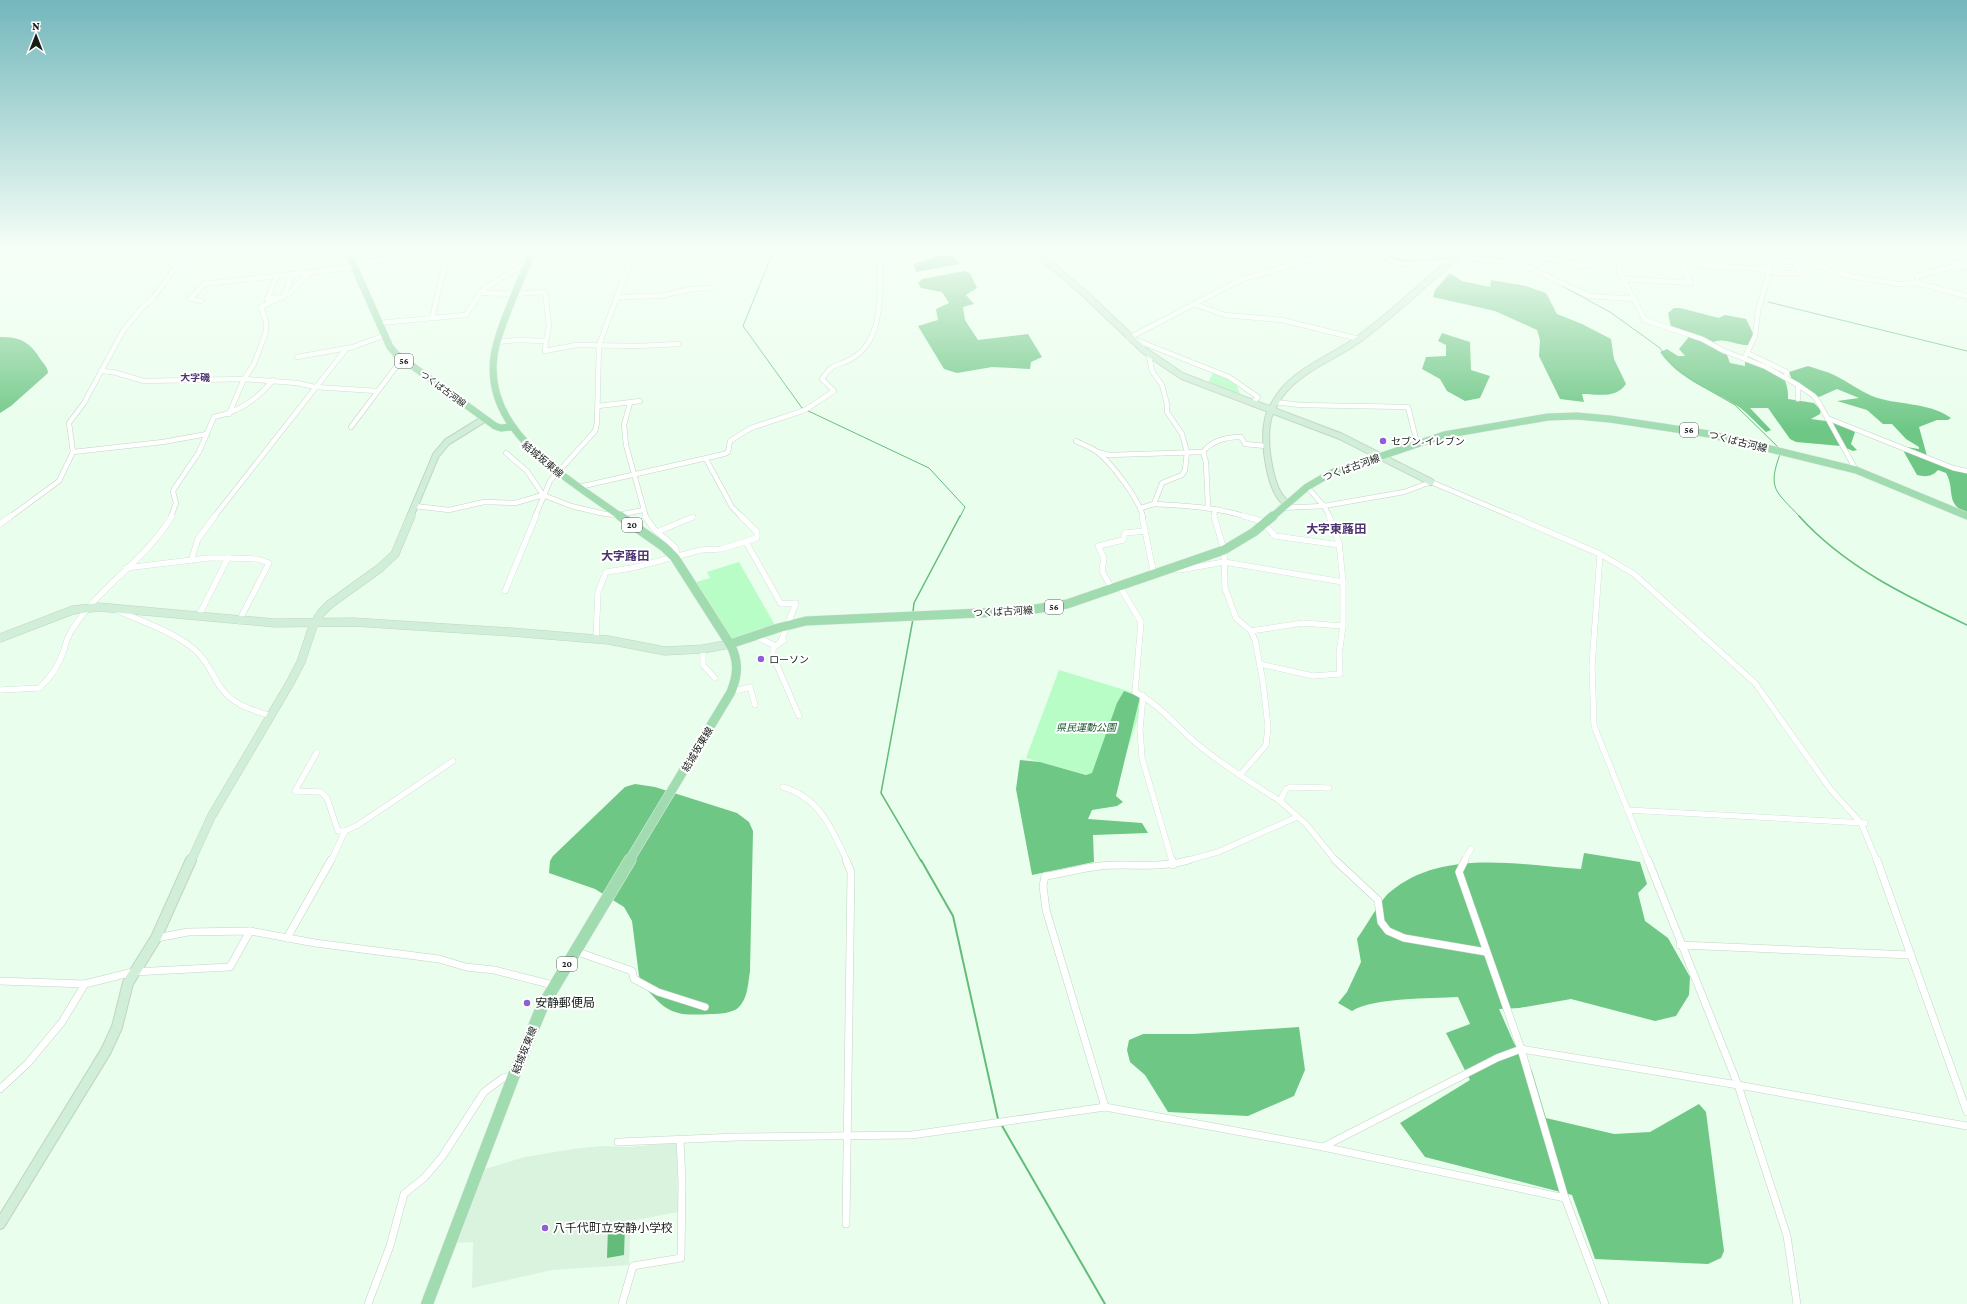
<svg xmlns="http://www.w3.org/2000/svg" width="1967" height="1304" viewBox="0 0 1967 1304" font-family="'Crimson Pro','Noto Sans JP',serif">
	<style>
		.built { fill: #d9f3de }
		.green { fill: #b8fcc6 }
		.forest { fill: #6ec785 }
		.water { fill: #63bc7a }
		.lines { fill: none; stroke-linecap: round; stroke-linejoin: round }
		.stream-far2 { stroke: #63bc7a; stroke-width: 1 }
		.stream-far1 { stroke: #63bc7a; stroke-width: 1.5 }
		.stream { stroke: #63bc7a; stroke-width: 2 }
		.street-far2-casing { stroke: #c2d5c5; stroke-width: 5.5 }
		.street-far1-casing { stroke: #c2d5c5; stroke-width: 6 }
		.street-casing { stroke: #c2d5c5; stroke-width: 8 }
		.secondary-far2-casing { stroke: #c2d5c5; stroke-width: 8 }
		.secondary-far1-casing { stroke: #c2d5c5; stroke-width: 9 }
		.secondary-casing { stroke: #c2d5c5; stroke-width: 12 }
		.primary-far2-casing { stroke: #e8e8e8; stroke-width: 8 }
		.primary-far1-casing { stroke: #e8e8e8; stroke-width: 10 }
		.primary-casing { stroke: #e8e8e8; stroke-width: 13 }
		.street-far2 { stroke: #fff; stroke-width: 4.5 }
		.street-far1 { stroke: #fff; stroke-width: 5.5 }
		.street { stroke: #fff; stroke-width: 7 }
		.secondary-far2 { stroke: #d0eed8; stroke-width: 6 }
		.secondary-far1 { stroke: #d0eed8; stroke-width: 8 }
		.secondary { stroke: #d0eed8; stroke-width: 10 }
		.primary-far2 { stroke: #a1dcb1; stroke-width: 7 }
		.primary-far1 { stroke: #a1dcb1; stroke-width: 9 }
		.primary { stroke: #a1dcb1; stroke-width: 12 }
		.poi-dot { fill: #905dd6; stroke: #fff; stroke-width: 1.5 }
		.labels { text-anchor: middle; stroke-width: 4; stroke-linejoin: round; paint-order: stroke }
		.shield { fill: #fff; stroke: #5d625d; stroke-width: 1 }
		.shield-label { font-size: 9px; font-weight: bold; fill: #171e18 }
		.far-street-label { font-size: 9px; fill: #171e18; stroke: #fff }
		.far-quarter-label { font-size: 10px; font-weight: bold; fill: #4c346f; stroke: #fff }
		.poi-label { font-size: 10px; fill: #171e18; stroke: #fff; text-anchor: start }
		.street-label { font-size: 10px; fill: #171e18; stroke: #fff }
		.park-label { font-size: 10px; font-style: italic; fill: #19592e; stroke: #fff }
		.quarter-label { font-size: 12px; font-weight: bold; fill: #4c346f; stroke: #fff }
		.near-poi-label { font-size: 12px; fill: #171e18; stroke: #fff; text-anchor: start }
	</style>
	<rect width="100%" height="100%" fill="#eafeed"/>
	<path class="built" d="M677 1143 678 1212 631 1221 629 1265 552 1270 472 1288 473 1242 457 1243 485 1169 525 1157 573 1149 601 1146 628 1147Z"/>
	<g class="green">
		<path d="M1213 373 1220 374 1235 381 1240 394 1208 383Z"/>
		<path d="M739 562 776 627 732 638 696 582 710 578 707 572Z"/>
		<path d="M1059 670 1141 695 1139 715 1116 783 1026 758Z"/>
	</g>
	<g class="forest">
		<path d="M937 256H953L960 264 916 272 914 264Z"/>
		<path d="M964 271 970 273 977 288 966 295 974 304 963 307 965 320 978 340 1028 334 1042 357 1031 362 1030 369 992 367 957 373 944 369 918 326 938 320 936 309 949 303 942 292 921 288 918 283 922 279Z"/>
		<path d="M1450 273 1462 281 1490 287 1491 280 1526 286 1546 293 1557 314 1582 324 1611 339 1614 359 1626 384C1616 399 1598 394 1582 394L1584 402 1560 399 1539 356 1540 340 1537 330 1495 311 1433 297 1435 290Z"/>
		<path d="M1674 308H1680L1719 318 1725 315 1746 319 1753 333 1754 344C1739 349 1724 334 1710 344L1727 355 1730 363 1745 366V359C1771 364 1789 371 1788 399L1814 403 1821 410 1820 414 1811 419 1833 422 1855 432 1851 444 1857 450 1853 451 1841 446 1796 442 1790 439 1768 408H1750L1771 430 1766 432C1757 424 1747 412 1736 405 1709 388 1679 380 1660 352L1667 349 1678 356H1685L1679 349 1688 338 1687 333 1671 327 1668 313Z"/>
		<path d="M1442 333 1470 342 1471 370 1490 376 1480 398 1465 401 1447 391 1440 379 1422 369 1426 357 1446 356V345L1438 341Z"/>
		<path d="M0 337C21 337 30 342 41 360 44 364 48 368 48 373L11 406 0 413Z"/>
		<path d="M1808 366C1816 369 1826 371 1834 375 1847 381 1858 390 1872 396 1897 406 1927 401 1951 418L1948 420H1937L1919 427 1927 456 1967 473V514C1944 502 1956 491 1946 473L1938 470C1932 477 1925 477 1917 475L1904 452 1906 447 1919 449V447L1906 439 1892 424H1883L1867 410 1837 401 1859 398 1837 389 1819 397 1792 380 1789 372Z"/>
		<path d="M1124 691 1140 697 1116 796 1123 802 1117 806 1092 810 1088 819 1142 823 1148 833 1093 835 1094 862 1032 875 1016 789 1020 760 1040 762 1086 775 1092 773 1117 703Z"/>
		<path d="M635 784 655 787 737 813 749 822 753 831 750 971C748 983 748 999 738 1008 732 1013 719 1014 711 1014 686 1015 671 1017 653 996 647 990 642 984 639 976L632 921 624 907 595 889 549 873 550 861 553 856 625 787Z"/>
		<path d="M1584 853 1640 862 1647 884 1638 893 1645 921 1668 938 1690 977 1689 995 1676 1016 1655 1021 1571 999 1519 1008 1499 1009 1514 1043 1532 1071 1546 1118 1614 1134 1650 1132 1699 1104 1706 1112 1724 1251 1721 1258 1708 1264 1595 1259 1572 1195 1425 1157 1400 1123 1470 1080 1446 1033 1470 1024 1458 997C1430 999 1374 997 1352 1011L1338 1003 1347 992 1361 962 1357 939C1365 928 1381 899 1390 892 1442 848 1519 865 1581 869Z"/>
		<path d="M1299 1027 1305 1070 1294 1096 1248 1116 1168 1112 1145 1075 1130 1062 1127 1050 1129 1040 1143 1034H1193Z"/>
	</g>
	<path class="water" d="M625 1225 624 1255 607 1258 608 1228Z"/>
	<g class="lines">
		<g class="stream-far2">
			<path d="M771 248V257L743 326 802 408 929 468 965 507 960 517"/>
			<path d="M1380 248 1395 259 1412 261"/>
			<path d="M1424 261 1447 259"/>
			<path d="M1562 286 1610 312 1660 348 1671 364 1693 381 1735 405 1778 447"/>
			<path d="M1768 302 1967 351"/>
			<path d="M1780 454C1767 490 1776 491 1800 517"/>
		</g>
		<g class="stream-far1">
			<path d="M1799 516C1845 567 1906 596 1967 625"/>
			<path d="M913 612 914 603 960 516"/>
			<path d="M913 619 881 793 921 861"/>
		</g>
		<g class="stream">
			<path d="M921 860 953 916 998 1119"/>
			<path d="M1001 1124 1105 1304"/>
		</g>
		<g class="street-far2-casing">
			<g id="street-far2">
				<path d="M1583 248 1603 263"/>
				<path d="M1619 248 1618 263 1620 273 1645 320 1702 339 1724 351 1766 367 1798 385V399"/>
				<path d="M1881 248 1912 254 1939 256 1958 265 1967 267"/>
				<path d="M1454 257 1520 263 1589 296 1634 299"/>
				<path d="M1768 257 1795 263"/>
				<path d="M190 259 230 248"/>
				<path d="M354 264 474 248"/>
				<path d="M1523 264 1539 257 1583 266 1603 263 1618 264"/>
				<path d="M1624 279 1691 283 1682 264 1751 268 1779 273H1801L1795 263 1801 260 1849 276 1899 284 1917 283 1967 296"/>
				<path d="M1917 283V276L1958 265 1967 256"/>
				<path d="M480 293 515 294 545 292 549 326 546 341 517 340 497 342"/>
				<path d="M617 297 660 296 692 289 713 288"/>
				<path d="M268 298 284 297 292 274"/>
				<path d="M267 300 277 275"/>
				<path d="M201 301 190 299 204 284 356 267"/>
				<path d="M1194 304 1225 315 1282 320 1359 339"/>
				<path d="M432 318 448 252"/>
				<path d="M379 323 466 315 480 293 488 286 528 262"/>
				<path d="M1129 338 1240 280 1318 257 1365 251 1378 253 1399 264 1449 262"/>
				<path d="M1131 338 1229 377 1258 397 1253 403"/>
				<path d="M546 341 545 351 576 345 639 346 678 344"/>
				<path d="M1747 353 1787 372 1786 377"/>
				<path d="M297 357 353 347 385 335"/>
				<path d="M1745 357 1755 336 1758 311 1769 272 1768 256 1771 248"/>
				<path d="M101 371 113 372 144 381 244 379 297 383 315 387 377 391"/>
				<path d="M1798 385 1814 396 1819 403 1856 470"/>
				<path d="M1275 402 1300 405 1408 407 1417 443"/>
				<path d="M630 403 624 425 626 445 646 517"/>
				<path d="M598 406 640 401"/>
				<path d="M229 414 244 379 254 364 266 332V322L261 307 290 293 308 273"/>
				<path d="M1827 418 1953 468 1967 471"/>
				<path d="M351 427 402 359"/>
				<path d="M1076 441C1082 444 1090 447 1096 451 1111 462 1139 499 1143 517"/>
				<path d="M73 452 163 442 207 434"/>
				<path d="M1098 452 1109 455 1203 452"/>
				<path d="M1203 452C1212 440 1227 437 1241 437L1245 444 1266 446"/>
				<path d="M1203 452 1206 462 1208 508"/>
				<path d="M506 453 527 471 543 495 571 506 605 514 618 515 643 510"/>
				<path d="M706 459 732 507 742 517"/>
				<path d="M579 487 724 454 728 452 730 441 751 428 805 410 834 391 822 379C834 361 835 368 851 359 884 341 880 293 880 261L885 257 937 248"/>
				<path d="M1307 487 1324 506 1404 492 1431 482 1514 517"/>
				<path d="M1154 504C1186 506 1217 507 1247 517"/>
				<path d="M415 506 449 510 484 502 515 503 543 495"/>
				<path d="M1141 508 1154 504 1162 483 1182 475 1185 470 1187 452 1182 434 1167 412V404L1162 385 1152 371 1149 356"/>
				<path d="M1280 508 1324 506 1330 517"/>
				<path d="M10 517 59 481 73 452 69 423 84 403 123 331 140 310 153 298 175 268 190 259V248"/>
				<path d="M171 517 176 503 173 492 174 489 199 452 214 417C239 412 257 400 273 380"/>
				<path d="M214 517 346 349"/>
				<path d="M535 517 550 481 595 431 597 423 599 345 635 248"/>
				<path d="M1214 517 1215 509"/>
			</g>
		</g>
		<g class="street-far1-casing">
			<g id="street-far1">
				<path d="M645 516 654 529 675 547 678 557"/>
				<path d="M1142 516 1145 531"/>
				<path d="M1214 516 1224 550 1225 588 1236 618 1251 631 1255 640 1263 682 1268 727 1266 745 1240 775"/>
				<path d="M1244 516 1261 521 1275 536 1340 545"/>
				<path d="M1512 516 1600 554 1592 666 1594 726 1648 861"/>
				<path d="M0 524 11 516"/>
				<path d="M657 532 693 517"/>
				<path d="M746 542 781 604 796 603 781 641"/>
				<path d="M1600 554 1634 574 1755 683 1831 790 1861 823 1877 861"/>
				<path d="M228 558 257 559 269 563 239 621"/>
				<path d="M191 561 198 539 215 516"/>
				<path d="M126 568 208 558H228L198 617"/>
				<path d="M1175 569 1179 570 1224 562 1343 582 1339 543 1329 516"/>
				<path d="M1120 587 1141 622 1135 692C1159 704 1176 726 1196 743 1222 765 1252 783 1280 801L1286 789 1291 787 1329 788"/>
				<path d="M1112 589 1102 571 1104 558 1098 546 1123 540 1125 533 1145 531 1154 575"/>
				<path d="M505 591 536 516"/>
				<path d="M116 610C143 622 173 631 195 650 207 660 212 675 221 688 233 705 253 710 271 716"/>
				<path d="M1251 631 1303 623 1343 626V582"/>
				<path d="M754 636 776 646"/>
				<path d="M596 639 598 592 606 572 632 568 701 550 721 549 757 538V532L741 516"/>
				<path d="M784 640 773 648V656L799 716"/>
				<path d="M703 649V665L715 678"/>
				<path d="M1260 664 1313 676 1340 674 1339 654 1343 626"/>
				<path d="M0 690 39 688C50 679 59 664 64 650 66 643 67 637 72 630 99 586 146 560 172 516"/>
				<path d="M731 692 750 687 755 705"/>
				<path d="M1143 695 1140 729 1142 758 1172 861"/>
				<path d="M317 752 295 791 321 792 327 798 338 831H345L358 825 453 761"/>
				<path d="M783 787C820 798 832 829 847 861"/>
				<path d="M1280 801 1306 824 1336 861"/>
				<path d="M1627 810 1865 823"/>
				<path d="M331 861 345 831"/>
				<path d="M1185 861 1218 852 1297 817"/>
				<path d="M1464 861 1471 849"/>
			</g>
		</g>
		<g class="street-casing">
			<g id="street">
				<path d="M1172 860 1173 865"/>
				<path d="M1335 860 1378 900 1381 922 1388 931 1404 938 1486 952"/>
				<path d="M1465 860 1459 872 1521 1049 1565 1198 1605 1304"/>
				<path d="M1648 860 1738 1085 1787 1236 1797 1304"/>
				<path d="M1877 860 1967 1112"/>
				<path d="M157 938 188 932 250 931 315 943 439 959 466 967 494 970 553 985"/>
				<path d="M287 938 331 860"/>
				<path d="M1680 945 1910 955"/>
				<path d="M575 951 632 971 634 979 658 992 705 1007"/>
				<path d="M0 981 85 984 133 972 230 967 250 931"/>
				<path d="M0 1089 28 1063 62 1022 85 984"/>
				<path d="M1105 1107 1046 910 1043 886 1045 876C1063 874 1081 868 1100 866 1129 863 1159 869 1189 860"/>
				<path d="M618 1142 737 1137 912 1135 1105 1107 1323 1147 1565 1198"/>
				<path d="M1323 1147 1497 1058 1521 1049 1738 1085 1967 1126"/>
				<path d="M846 1224 851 872 846 860"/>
				<path d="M368 1304 390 1246 404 1194 424 1178 442 1157 484 1092 503 1078 514 1075"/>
				<path d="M622 1304 633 1266 681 1258 682 1182 680 1140"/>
			</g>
		</g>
		<g class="secondary-far2-casing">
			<g id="secondary-far2">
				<path d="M1031 248 1084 293 1145 351 1182 376 1340 436 1431 482"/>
				<path d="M1286 503C1269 490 1263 440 1268 419 1270 410 1275 403 1280 395 1299 369 1334 357 1359 339 1397 311 1430 278 1466 248"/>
				<path d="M410 517 436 455 447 442 484 419"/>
			</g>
		</g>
		<g class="secondary-far1-casing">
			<g id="secondary-far1">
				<path d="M0 638 73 610 99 607 275 623 353 622 511 632 608 640 665 651 703 649 730 644"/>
				<path d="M191 861 211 817 290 683 301 662 313 626 321 613 330 604 380 568 395 554 411 516"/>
			</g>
		</g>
		<g class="secondary-casing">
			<path id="secondary" d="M0 1224 106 1051 117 1027 128 983 156 938 191 860"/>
		</g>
		<g class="primary-far2-casing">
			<g id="primary-far2">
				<path d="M346 248 390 347 396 354 495 426 501 428 511 427"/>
				<path d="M534 248C522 278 506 311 497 342 473 427 564 475 621 517"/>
				<path d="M1272 517 1307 487 1331 473 1444 435 1548 417 1577 416 1610 419 1709 434 1856 470 1967 516"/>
			</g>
		</g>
		<g class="primary-far1-casing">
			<g id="primary-far1">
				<path d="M620 516 664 547 675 558 730 644C739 661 738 675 731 692L629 861"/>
				<path d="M730 644 778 628 806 621 1022 611 1067 604 1224 550 1254 532 1273 516"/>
			</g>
		</g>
		<g class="primary-casing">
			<path id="primary" d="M427 1304 514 1075 542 1007 630 860"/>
		</g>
		<use href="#street-far2" class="street-far2"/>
		<use href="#street-far1" class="street-far1"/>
		<use href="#street" class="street"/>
		<use href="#secondary-far2" class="secondary-far2"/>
		<use href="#secondary-far1" class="secondary-far1"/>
		<use href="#secondary" class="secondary"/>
		<use href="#primary-far2" class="primary-far2"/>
		<use href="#primary-far1" class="primary-far1"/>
		<use href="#primary" class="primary"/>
	</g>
	<linearGradient id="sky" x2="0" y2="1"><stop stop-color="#73b7bc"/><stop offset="0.58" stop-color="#f6fff7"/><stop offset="1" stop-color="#f6fff7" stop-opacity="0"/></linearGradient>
	<rect width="1967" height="430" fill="url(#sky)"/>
	<g class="poi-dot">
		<circle cx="1383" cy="441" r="4"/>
		<circle cx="761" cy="659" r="4"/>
		<circle cx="527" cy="1003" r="4"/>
		<circle cx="545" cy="1228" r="4"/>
	</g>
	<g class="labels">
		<g class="shield">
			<rect x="395" y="354" width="18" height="14" rx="3"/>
			<rect x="1680" y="423" width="18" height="14" rx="3"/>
			<rect x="622" y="518" width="20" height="14" rx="3"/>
			<rect x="1045" y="600" width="18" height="14" rx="3"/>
			<rect x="557" y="957" width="20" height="14" rx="3"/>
		</g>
		<g class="shield-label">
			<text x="404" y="364">56</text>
			<text x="1689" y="433">56</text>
			<text x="632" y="528">20</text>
			<text x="1054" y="610">56</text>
			<text x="567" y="967">20</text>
		</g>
		<g class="far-street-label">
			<text transform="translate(443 389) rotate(36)" y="3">つくば古河線</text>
		</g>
		<g class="far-quarter-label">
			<text x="195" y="381">大字磯</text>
		</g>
		<g class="poi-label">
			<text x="1391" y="445">セブン-イレブン</text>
			<text x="769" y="663">ローソン</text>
		</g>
		<g class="street-label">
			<text transform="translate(1738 441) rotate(14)" y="4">つくば古河線</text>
			<text transform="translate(543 459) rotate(40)" y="4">結城坂東線</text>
			<text transform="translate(1351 467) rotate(-20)" y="4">つくば古河線</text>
			<text transform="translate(1003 611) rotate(-3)" y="4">つくば古河線</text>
			<text transform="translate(697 749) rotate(-59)" y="4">結城坂東線</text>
			<text transform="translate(524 1050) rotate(-68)" y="4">結城坂東線</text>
		</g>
		<g class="park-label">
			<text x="1086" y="731">県民運動公園</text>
		</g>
		<g class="quarter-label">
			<text x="1336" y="533">大字東蕗田</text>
			<text x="625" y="560">大字蕗田</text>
		</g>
		<g class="near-poi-label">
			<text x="535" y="1007">安静郵便局</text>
			<text x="553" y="1232">八千代町立安静小学校</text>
		</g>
	</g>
	<g transform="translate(36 36)" stroke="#ffffff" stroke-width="3" paint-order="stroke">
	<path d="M0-3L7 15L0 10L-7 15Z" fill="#171e18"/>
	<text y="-6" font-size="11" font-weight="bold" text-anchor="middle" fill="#171e18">N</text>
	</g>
</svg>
